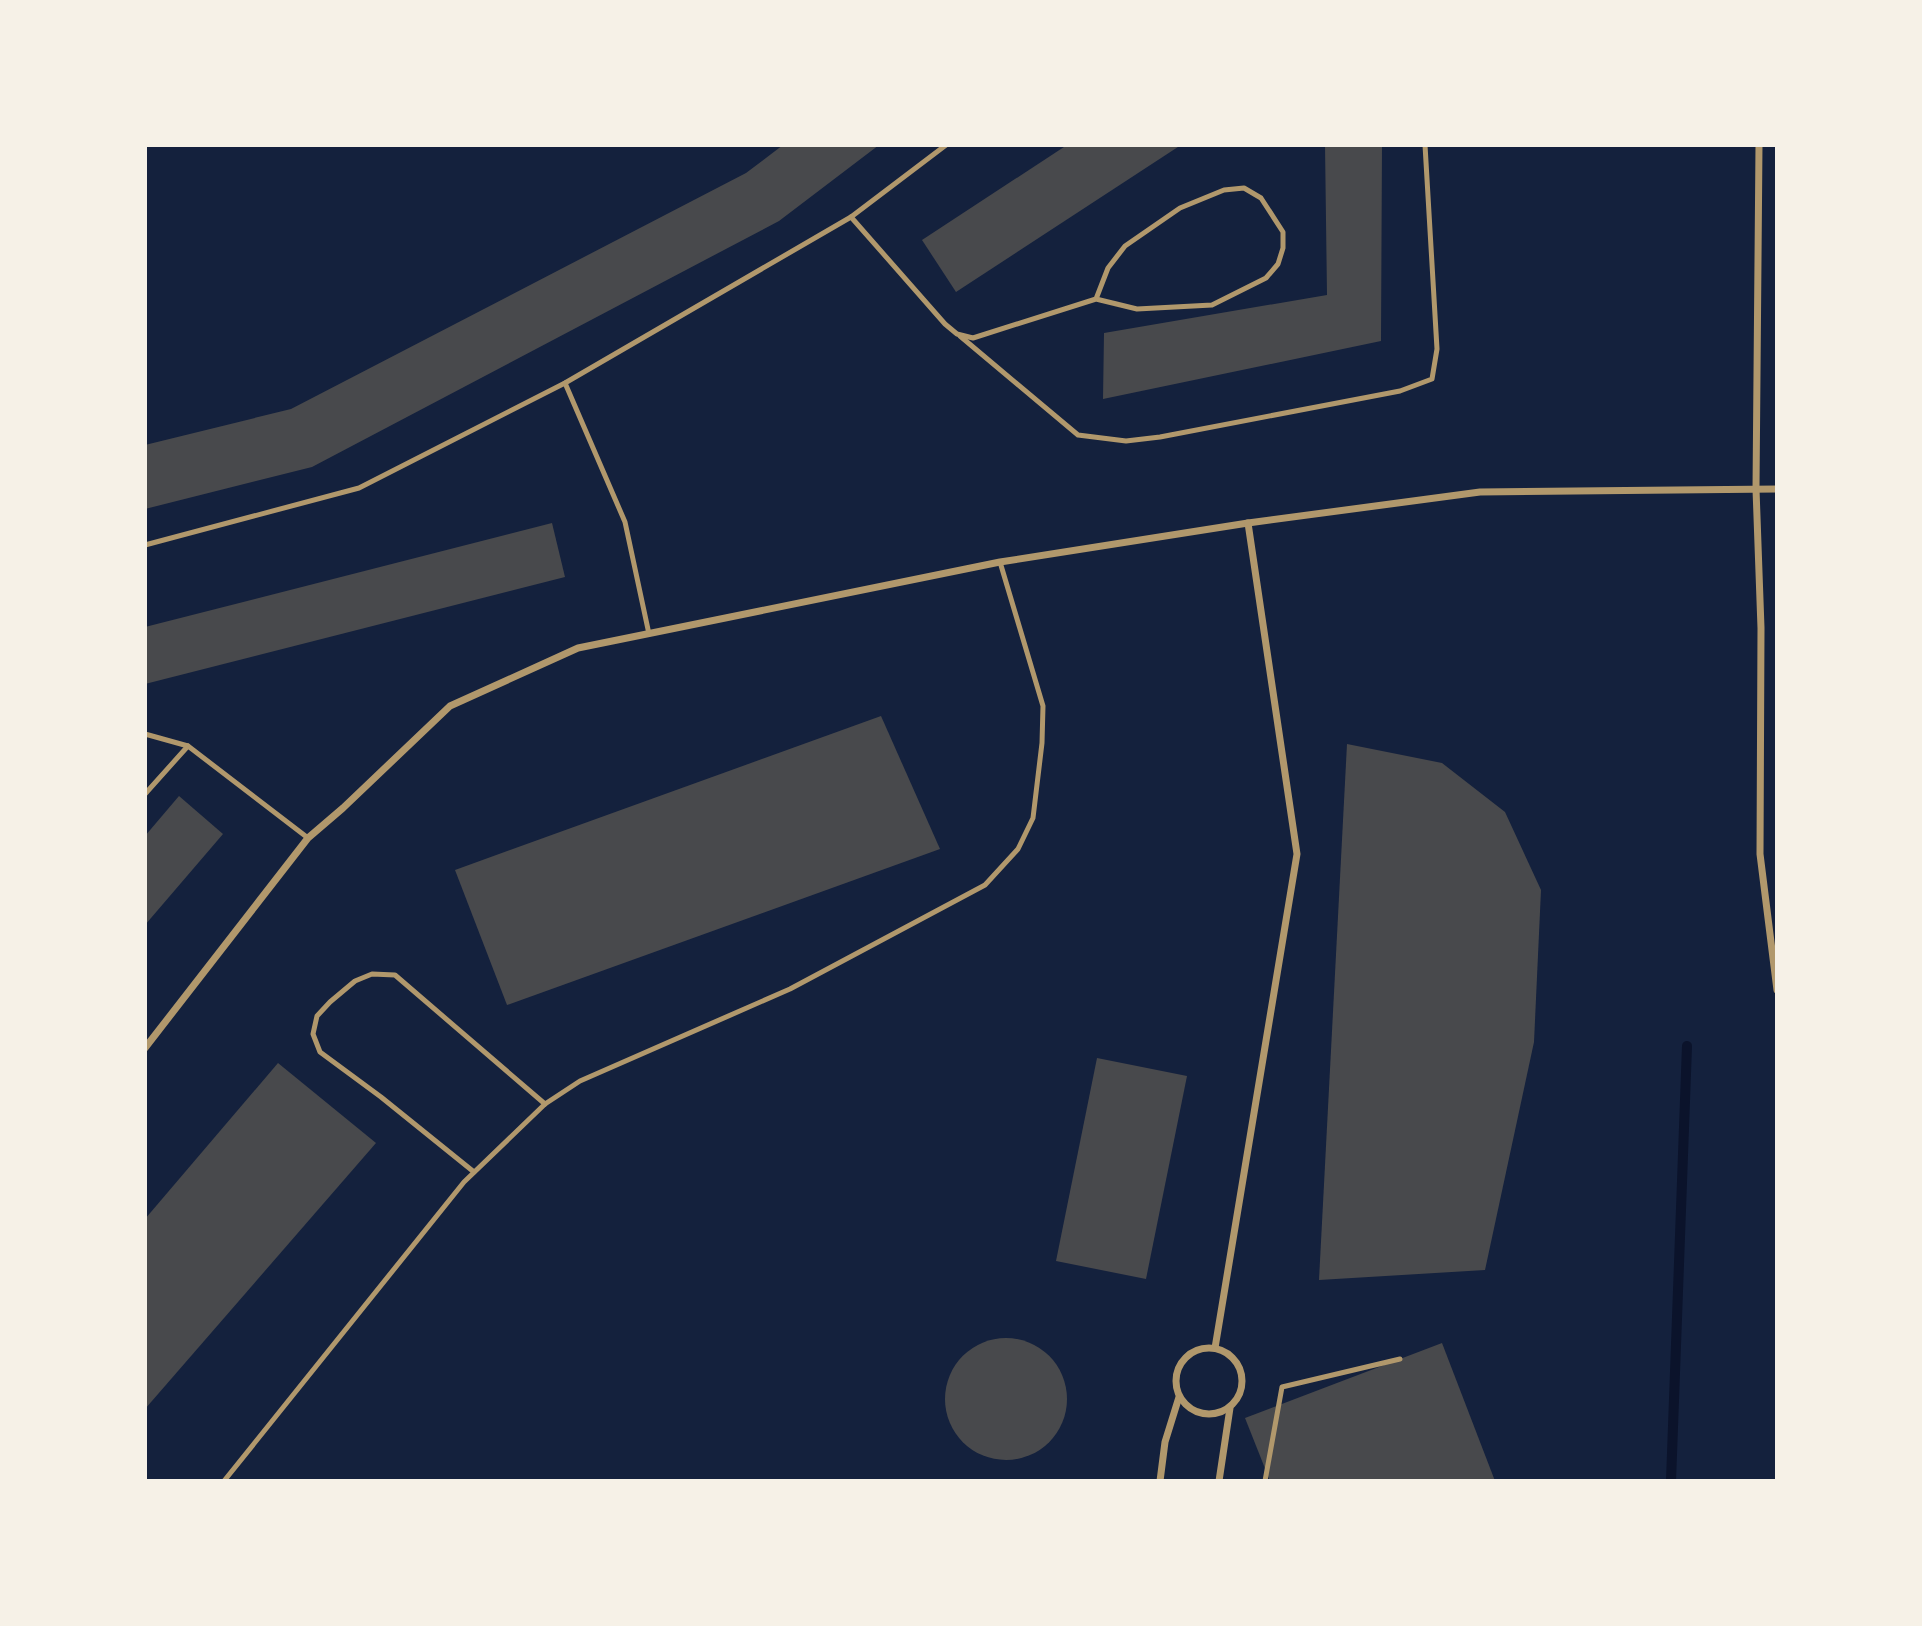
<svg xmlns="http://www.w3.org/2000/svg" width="1922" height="1626" viewBox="0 0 1922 1626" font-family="Poppins,sans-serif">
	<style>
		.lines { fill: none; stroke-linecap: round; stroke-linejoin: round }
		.stream { stroke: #0b132b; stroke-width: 10 }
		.building { fill: #48494c }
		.service { stroke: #b1986c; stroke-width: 5 }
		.minor { stroke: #b1986c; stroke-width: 7 }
	</style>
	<rect width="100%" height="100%" fill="#14213d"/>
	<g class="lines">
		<path class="stream" d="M1671 1481 1687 1046"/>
	</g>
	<g class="building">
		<path d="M783 145H879L779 221 312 467 145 509V445L291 409 746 173Z"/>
		<path d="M1067 145H1181L956 292 922 240Z"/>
		<path d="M1325 145H1382L1381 341 1103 399 1104 333 1327 295Z"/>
		<path d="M552 523 565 577 145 684V627Z"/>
		<path d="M881 716 940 849 507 1005 455 870Z"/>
		<path d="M1347 744 1442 763 1505 812 1541 890 1534 1042 1485 1270 1319 1280Z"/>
		<path d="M179 796 223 834 145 925V836Z"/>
		<path d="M1097 1058 1187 1076 1146 1279 1056 1261Z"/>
		<path d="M278 1063 376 1143 145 1409V1219Z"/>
		<circle cx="1006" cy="1399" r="61"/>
		<path d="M1442 1343 1495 1481H1270L1245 1418Z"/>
	</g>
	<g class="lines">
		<g class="service">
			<path d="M851 217 945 324 957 334 973 338 1096 299 1137 309 1212 305 1266 278 1278 264 1283 248V232L1261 198 1244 188 1224 190 1180 208 1125 246 1108 268 1096 299"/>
			<path d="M960 336 1078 435 1126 441 1160 437 1400 391 1432 379 1437 349 1425 145"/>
			<path d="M565 383 625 522 649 634"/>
			<path d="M145 545 359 488 565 383 851 217 946 145"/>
			<path d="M145 734 188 746 308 838"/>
			<path d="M145 794 188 746"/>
			<path d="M474 1172 381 1097 320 1052 313 1034 317 1016 330 1002 355 981 372 974 395 975 545 1104"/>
			<path d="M224 1481 464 1182 545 1104 580 1081 790 989 985 885 1018 849 1033 818 1042 743 1043 706 1000 562"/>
			<path d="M1265 1481 1282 1387 1400 1359"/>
		</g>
		<g class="minor">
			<path d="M1759 145 1756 489 1761 628 1760 854 1777 990"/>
			<path d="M145 1048 308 838 343 808 450 706 578 648 1000 562 1248 523 1480 492 1777 489"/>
			<path d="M1215 1348 1297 854 1248 523"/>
			<circle cx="1209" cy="1381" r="33"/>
			<path d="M1160 1481 1165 1442 1179 1397"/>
			<path d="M1219 1481 1230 1408"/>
		</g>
	</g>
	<rect width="1922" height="1626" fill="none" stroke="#f6f1e7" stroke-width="294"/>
</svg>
